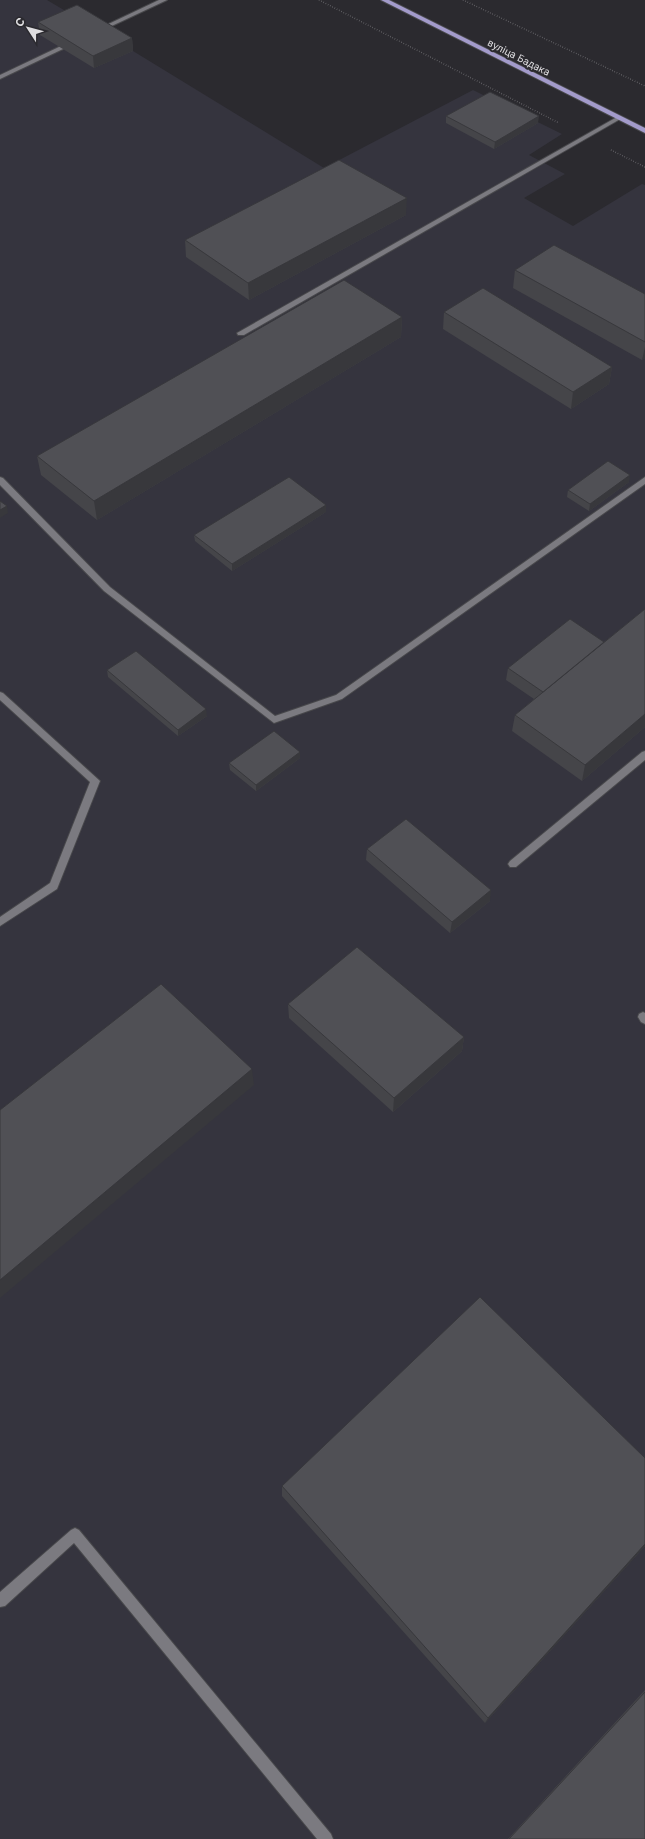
<svg xmlns="http://www.w3.org/2000/svg" width="645" height="1839" viewBox="0 0 645 1839" font-family="Inter,sans-serif">
	<style>
		.built { fill: #35343e }
		.lines { fill: none; stroke-linecap: round; stroke-linejoin: round }
		.minor-casing { stroke: #48484b; stroke-width: 2 }
		.major-casing { stroke: #48484b; stroke-width: 2 }
		.path { stroke: #7f7e82; stroke-width: 1.5; stroke-dasharray: 0.5 2; stroke-linecap: butt }
		.minor { fill: #7b7a80; fill-rule: evenodd }
		.major { fill: #a39bcb; fill-rule: evenodd }
		.wall { fill: #454549 }
		.shaded-wall { fill: #38383c }
		.building { fill: #505055; stroke: #38383c }
		.labels { text-anchor: middle; stroke-width: 4; stroke-linejoin: round; paint-order: stroke }
		.far-street-label { font-size: 10px; fill: #dedde0; stroke: #2b2a2f }
	</style>
	<rect width="100%" height="100%" fill="#2b2a2f"/>
	<path class="built" d="M0 0H47L133 51 324 168 473 90 562 134 529 155 565 174 524 198 573 226 642 184 645 185V1839H0Z"/>
	<g class="lines">
		<g class="minor-casing">
			<g id="minor">
				<path d="M159 0H167L101 31 96 30Z"/>
				<path d="M61 46 64 48 63 49 0 79V75Z"/>
				<path d="M617 117 622 118 244 335H238L237 333Z"/>
				<path d="M0 477 3 478 110 587 275 716 336 695 645 477V484L342 699 274 723 104 591 0 485Z"/>
				<path d="M0 692 3 693 100 781 57 889 0 926V917L50 883 90 782 0 700Z"/>
				<path d="M645 751V760L516 867H510L508 864 510 861 642 752Z"/>
				<path d="M643 1012 645 1013V1024L641 1022 638 1017 639 1014Z"/>
				<path d="M75 1528 79 1530 331 1834 333 1839H317L74 1543 5 1606 0 1607V1592L71 1530Z"/>
			</g>
		</g>
		<g class="major-casing">
			<path id="major" d="M381 0H389L645 128V133Z"/>
		</g>
		<g class="path">
			<path d="M319 0 559 123"/>
			<path d="M463 0 645 86"/>
			<path d="M611 150 645 167"/>
		</g>
		<use href="#minor" class="minor"/>
		<use href="#major" class="major"/>
	</g>
	<g class="wall">
		<path d="M38 22 132 38 133 51 94 68 40 35Z"/>
		<path d="M446 116 538 123 494 149 446 123Z"/>
		<path d="M406 215 249 300 186 257 185 240Z"/>
		<path d="M515 270 645 294V358L642 360 513 288Z"/>
		<path d="M444 312 612 367 609 384 571 409 443 329Z"/>
		<path d="M402 317 401 337 97 520 41 475 37 456Z"/>
		<path d="M629 482 589 511 567 497 568 490Z"/>
		<path d="M326 512 232 571 195 541 194 535Z"/>
		<path d="M645 609V727L582 781 512 731 515 715 534 699 506 680 508 668 604 642Z"/>
		<path d="M107 670 207 716 178 736 108 677Z"/>
		<path d="M300 758 256 791 230 770 229 763Z"/>
		<path d="M367 849 490 901 450 933 366 860Z"/>
		<path d="M288 1004 464 1037 462 1051 393 1112 289 1018Z"/>
		<path d="M282 1486 645 1546 485 1723 282 1496Z"/>
		<path d="M645 1690V1839H508Z"/>
	</g>
	<g class="shaded-wall">
		<path d="M132 38 133 51 94 68 93 56Z"/>
		<path d="M539 116 538 123 494 149 495 142Z"/>
		<path d="M407 198 406 215 249 300 248 283Z"/>
		<path d="M402 317 401 337 97 520 94 501Z"/>
		<path d="M645 347V358L642 360Z"/>
		<path d="M612 367 609 384 571 409 573 392Z"/>
		<path d="M630 475 629 482 589 511 590 504Z"/>
		<path d="M326 505V512L232 571V564Z"/>
		<path d="M7 506 8 513 0 518V510Z"/>
		<path d="M206 709 207 716 178 736V730Z"/>
		<path d="M645 714V727L582 781 585 765Z"/>
		<path d="M300 752V758L256 791V785Z"/>
		<path d="M491 890 490 901 450 933 452 922Z"/>
		<path d="M464 1037 462 1051 393 1112 394 1098Z"/>
		<path d="M252 1069 254 1085 0 1298V1280Z"/>
		<path d="M645 1544V1546L485 1723 488 1718Z"/>
	</g>
	<g class="building">
		<path d="M77 5 132 38 93 56 38 22Z"/>
		<path d="M490 92 539 116 495 142 446 116Z"/>
		<path d="M339 160 407 198 248 283 185 240Z"/>
		<path d="M554 245 645 294V342L515 270Z"/>
		<path d="M344 280 402 317 94 501 37 456Z"/>
		<path d="M483 288 612 367 573 392 444 312Z"/>
		<path d="M608 461 630 475 590 504 568 490Z"/>
		<path d="M289 477 326 505 232 564 194 535Z"/>
		<path d="M0 501 7 506 0 510Z"/>
		<path d="M645 609V714L585 765 515 715Z"/>
		<path d="M570 619 604 642 543 692 508 668Z"/>
		<path d="M136 651 206 709 178 730 107 670Z"/>
		<path d="M274 731 300 752 256 785 229 763Z"/>
		<path d="M406 819 491 890 452 922 367 849Z"/>
		<path d="M357 947 464 1037 394 1098 288 1004Z"/>
		<path d="M161 984 252 1069 0 1280V1110Z"/>
		<path d="M480 1297 645 1458V1544L488 1718 282 1486Z"/>
		<path d="M645 1692V1839H509Z"/>
	</g>
	<g class="labels">
		<g class="far-street-label">
			<text transform="translate(519 57) rotate(27)" y="4">вуліца Бадака</text>
		</g>
	</g>
	<g transform="translate(28 28) rotate(306)" stroke="#2b2a2f" stroke-width="3" paint-order="stroke">
	<path d="M0-3L7 15L0 10L-7 15Z" fill="#dedde0"/>
	<text y="-6" font-size="11" font-weight="bold" text-anchor="middle" fill="#dedde0">С</text>
	</g>
</svg>
